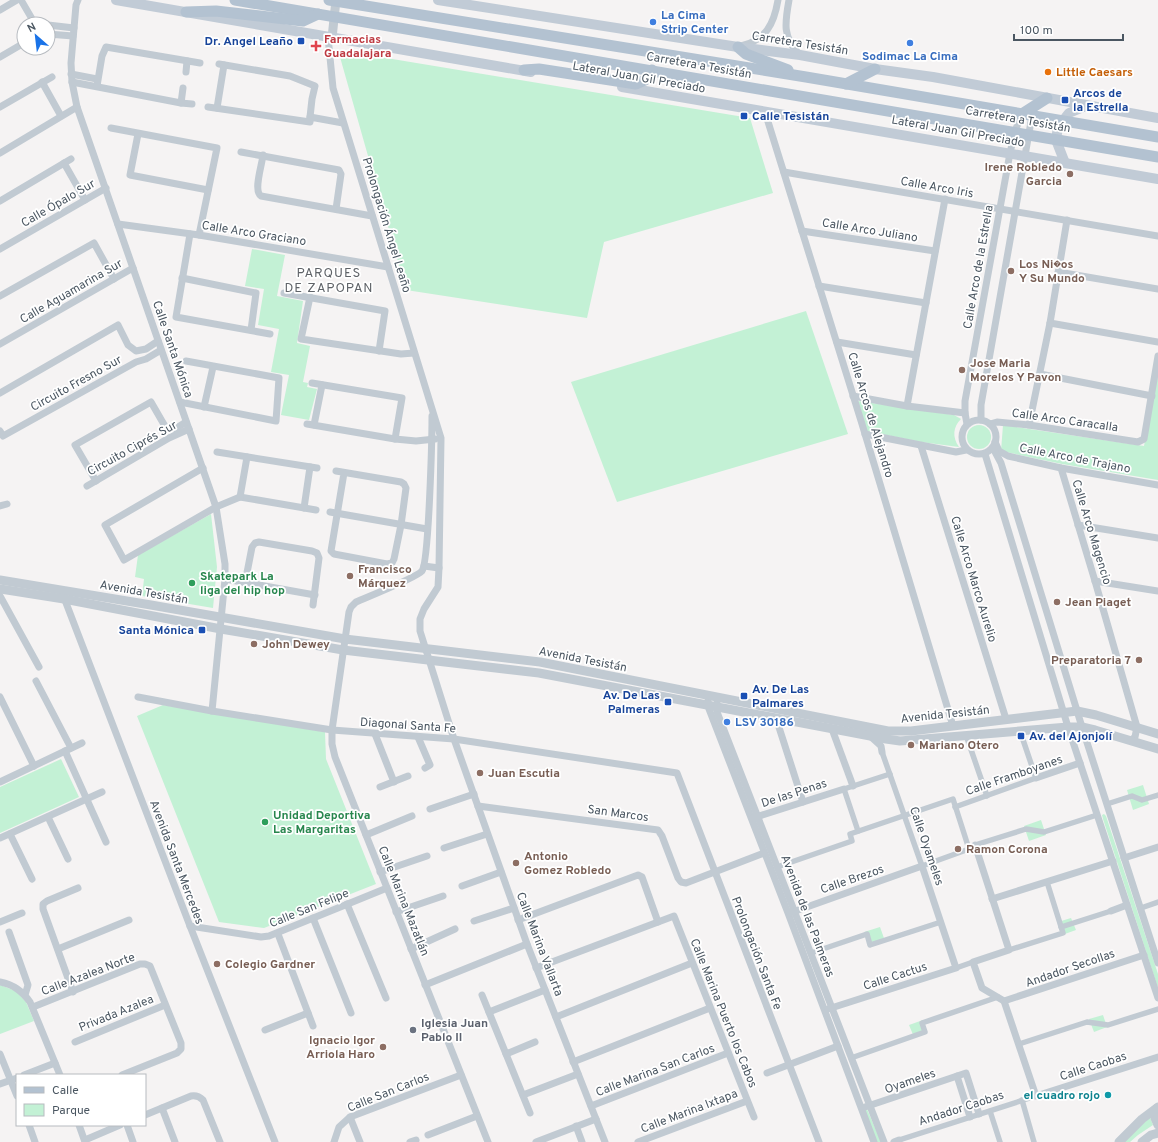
<svg xmlns="http://www.w3.org/2000/svg" width="1158" height="1142" viewBox="0 0 1158 1142" font-family="Overpass,sans-serif">
	<style>
		.green { fill: #c3f1d5 }
		.lines { fill: none; stroke-linecap: round; stroke-linejoin: round }
		.pedestrian { stroke: #c1cad2; stroke-width: 5.5 }
		.minor { stroke: #c1cad2; stroke-width: 7 }
		.tertiary { stroke: #c1cad2; stroke-width: 9 }
		.secondary { stroke: #c1cbd6; stroke-width: 10 }
		.primary { stroke: #b3c2d1; stroke-width: 11 }
		.shop-dot { fill: #3f7fe0; stroke: #fff; stroke-width: 1.5 }
		.transit-dot { fill: #1a4fb4; stroke: #fff; stroke-width: 1.5 }
		.health-dot { fill: #e0444e; stroke: #fff; stroke-width: 1.5 }
		.food-dot { fill: #e8710a; stroke: #fff; stroke-width: 1.5 }
		.education-dot { fill: #8d6e63; stroke: #fff; stroke-width: 1.5 }
		.leisure-dot { fill: #2e9e5b; stroke: #fff; stroke-width: 1.5 }
		.worship-dot { fill: #6b7280; stroke: #fff; stroke-width: 1.5 }
		.culture-dot { fill: #0f9aa8; stroke: #fff; stroke-width: 1.5 }
		.labels { text-anchor: middle; stroke-width: 3.5; stroke-linejoin: round; paint-order: stroke }
		.shop-label { font-size: 12px; font-weight: bold; fill: #366cbe; stroke: #fff; text-anchor: start }
		.health-label { font-size: 12px; font-weight: bold; fill: #be3a42; stroke: #fff; text-anchor: start }
		.transit-label { font-size: 12px; font-weight: bold; fill: #164399; stroke: #fff; text-anchor: start }
		.street-label { font-size: 12px; fill: #4a5661; stroke: #fff }
		.food-label { font-size: 12px; font-weight: bold; fill: #c56008; stroke: #fff; text-anchor: start }
		.education-label { font-size: 12px; font-weight: bold; fill: #785e54; stroke: #fff; text-anchor: start }
		.leisure-label { font-size: 12px; font-weight: bold; fill: #27864d; stroke: #fff; text-anchor: start }
		.worship-label { font-size: 12px; font-weight: bold; fill: #5b616d; stroke: #fff; text-anchor: start }
		.culture-label { font-size: 12px; font-weight: bold; fill: #0d838f; stroke: #fff; text-anchor: end }
		.neighbourhood-label { font-size: 13px; letter-spacing: 1px; fill: #5f6368; stroke: #fff }
	</style>
	<rect width="100%" height="100%" fill="#f5f3f3"/>
	<g class="green">
		<path d="M338 50 750 118 773 193 604 242 587 318 406 290Z"/>
		<path d="M252 249 285 255 277 296 303 301 297 343 310 346 303 382 308 383 307 387 317 389 309 420 281 415 289 375 271 372 279 329 258 325 264 289 245 286Z"/>
		<path d="M806 311 848 434 617 502 571 382Z"/>
		<path d="M1158 371V480L1062 464 1001 451 1003 425 1144 446Z"/>
		<path d="M858 401 954 415 961 419C953 427 952 437 959 447L921 442 867 431Z"/>
		<circle cx="979" cy="437" r="12"/>
		<path d="M211 514 217 567 213 608 142 596 144 579 135 577 138 555Z"/>
		<path d="M163 705 325 732 326 759 376 884 264 928 219 922 137 716Z"/>
		<path d="M61 759 79 797 0 833V787Z"/>
		<path d="M1143 785 1149 804 1133 810 1127 790Z"/>
		<path d="M1104 814 1106 816 1158 974V988L1103 819 1102 815Z"/>
		<path d="M1041 820 1046 835 1029 841 1024 826Z"/>
		<path d="M1071 918 1076 930 1062 935 1058 922Z"/>
		<path d="M880 927 885 941 870 947 864 932Z"/>
		<path d="M0 985 16 991 26 1002 34 1021 0 1034Z"/>
		<path d="M1103 1015 1107 1027 1094 1032 1089 1019Z"/>
		<path d="M923 1020 927 1033 914 1037 909 1025Z"/>
		<path d="M867 1109 881 1142H877L864 1110Z"/>
		<path d="M1150 1117 1153 1125 1138 1135 1130 1142H1124Z"/>
	</g>
	<g class="lines">
		<g class="pedestrian">
			<path d="M966 735 987 796"/>
			<path d="M882 752 922 866 969 849 975 845 1026 829 1044 832 1097 815"/>
			<path d="M1107 804 1132 796 1142 800 1158 795"/>
			<path d="M955 807 1036 778 1020 731"/>
			<path d="M858 831 844 789 890 774"/>
			<path d="M777 867 852 841 850 834 953 799 969 849"/>
			<path d="M1141 908 1158 902"/>
			<path d="M1061 927 1111 911"/>
			<path d="M1009 950 1063 933 1047 882"/>
			<path d="M811 953 867 934 870 945 941 922"/>
			<path d="M956 968 973 962"/>
			<path d="M1019 1044 1087 1022 1108 1025 1158 1009"/>
			<path d="M851 1058 925 1032 922 1023 998 997"/>
			<path d="M1022 1100 1034 1142"/>
			<path d="M990 1111 1000 1142"/>
			<path d="M899 1140 1036 1096"/>
		</g>
		<g class="minor">
			<path d="M21 0 35 24"/>
			<path d="M78 0 76 5 71 63 72 82 77 107 216 507 225 564V579L212 711"/>
			<path d="M789 0C785 22 782 38 800 55"/>
			<path d="M0 10 17 0"/>
			<path d="M48 25 74 28"/>
			<path d="M48 34 73 36"/>
			<path d="M328 37 333 88 441 438 439 568 438 587 424 609 420 619V631L454 739 527 944 605 1142"/>
			<path d="M741 46C766 40 774 24 778 0"/>
			<path d="M0 57 24 43"/>
			<path d="M219 64 290 76 315 86 312 99 310 117"/>
			<path d="M186 72 187 61"/>
			<path d="M71 74 97 79"/>
			<path d="M42 82 61 116"/>
			<path d="M72 82 181 103 192 104"/>
			<path d="M97 86 102 56 106 47 200 63"/>
			<path d="M181 103 183 88"/>
			<path d="M0 107 52 77"/>
			<path d="M208 107 310 122V117L343 123"/>
			<path d="M217 108 224 65"/>
			<path d="M765 112 862 424 953 726"/>
			<path d="M111 128 217 148 199 235"/>
			<path d="M138 134 130 175 208 190"/>
			<path d="M241 152 339 170 341 174 336 209"/>
			<path d="M0 153 77 107"/>
			<path d="M263 155C262 165 253 191 261 196L372 216"/>
			<path d="M64 163 85 200"/>
			<path d="M784 172 1158 236"/>
			<path d="M0 201 71 159"/>
			<path d="M118 224 199 235 388 267"/>
			<path d="M802 231 935 251"/>
			<path d="M190 234 176 317 270 334"/>
			<path d="M0 249 106 188"/>
			<path d="M1058 272 1158 289"/>
			<path d="M182 278 256 293 251 330"/>
			<path d="M819 286 926 303"/>
			<path d="M284 293 385 311 379 351"/>
			<path d="M0 296 94 243 114 279"/>
			<path d="M310 297 301 339 401 354 414 353"/>
			<path d="M1050 323 1158 342"/>
			<path d="M837 342 916 355"/>
			<path d="M0 344 133 268"/>
			<path d="M1040 374 1152 396"/>
			<path d="M312 383 402 398 395 439"/>
			<path d="M0 393 118 325 128 345 136 351 146 349 158 341"/>
			<path d="M853 396 907 406 965 413"/>
			<path d="M180 402 276 421 279 378 186 361"/>
			<path d="M907 406 945 199"/>
			<path d="M204 407 213 367"/>
			<path d="M432 416C432 436 429 561 422 571 416 578 367 597 356 602L351 607 349 612 332 730V744L335 757 488 1142"/>
			<circle cx="979" cy="437" r="17"/>
			<path d="M981 420V405L1032 116"/>
			<path d="M307 424 395 439 416 441 435 439"/>
			<path d="M967 424 965 413V401L1010 153 1015 131 1022 114"/>
			<path d="M990 424 997 422 1029 425 1138 442 1144 439 1158 356"/>
			<path d="M314 425 322 385"/>
			<path d="M1029 425 1050 323 1067 220"/>
			<path d="M0 431 3 436 136 362 146 359 161 350"/>
			<path d="M865 434 956 452 966 450"/>
			<path d="M995 442 999 451 1008 456 1061 468 1158 485"/>
			<path d="M921 446 1006 719"/>
			<path d="M993 448 1001 463 1082 727 1158 963"/>
			<path d="M217 452 317 468"/>
			<path d="M985 454 1068 727 1158 998"/>
			<path d="M203 468 105 525 124 560 216 507 240 497 316 510"/>
			<path d="M1061 468 1095 581 1137 727 1135 737 1131 740"/>
			<path d="M336 471 401 482 404 484 406 488 401 525 394 559 392 563 387 564 334 554 331 551 344 473"/>
			<path d="M96 481 75 445 151 402 166 428 175 429 186 422"/>
			<path d="M87 486 169 438 189 429"/>
			<path d="M240 497 247 457"/>
			<path d="M0 506 7 504"/>
			<path d="M304 508 310 467"/>
			<path d="M330 512 427 529"/>
			<path d="M1078 525 1158 538"/>
			<path d="M424 566 439 568"/>
			<path d="M225 579 315 595"/>
			<path d="M1095 581 1158 591"/>
			<path d="M245 583 252 547 255 543 259 542 312 551 317 553 319 558 313 605"/>
			<path d="M63 595 190 926 275 1142"/>
			<path d="M0 596 39 667"/>
			<path d="M36 681 71 748"/>
			<path d="M0 697 34 766"/>
			<path d="M138 697 212 711 332 730 454 739 677 773 819 1142"/>
			<path d="M708 701 709 709 788 913 874 1142"/>
			<path d="M717 703V712L884 1142"/>
			<path d="M776 718 803 802"/>
			<path d="M832 729 853 786"/>
			<path d="M375 734 394 782"/>
			<path d="M870 736 881 746 882 752"/>
			<path d="M418 737 430 765 425 768"/>
			<path d="M65 751 106 842"/>
			<path d="M1036 778 1080 763"/>
			<path d="M0 782 82 743"/>
			<path d="M380 787 408 776"/>
			<path d="M478 806 658 830 662 836 678 878 681 882 686 883 764 853"/>
			<path d="M430 809 474 794"/>
			<path d="M48 817 68 859"/>
			<path d="M753 818 844 789"/>
			<path d="M10 834 32 879"/>
			<path d="M366 835 412 816"/>
			<path d="M0 838 102 792"/>
			<path d="M975 845 1009 950 973 962 982 988 1004 1001 1036 1096 1158 1057"/>
			<path d="M444 848 487 834"/>
			<path d="M1124 858 1158 847"/>
			<path d="M380 872 427 856"/>
			<path d="M462 886 501 872"/>
			<path d="M992 899 1113 861"/>
			<path d="M347 904 386 998"/>
			<path d="M1111 911 1127 905"/>
			<path d="M396 912 443 896"/>
			<path d="M790 913 922 866 956 968 828 1009"/>
			<path d="M313 918 351 1013"/>
			<path d="M518 920 638 875 642 877 658 922"/>
			<path d="M474 921 514 908"/>
			<path d="M0 922 22 913"/>
			<path d="M190 926 261 937 269 936 387 888"/>
			<path d="M9 932 28 985 25 995"/>
			<path d="M278 934 313 1026"/>
			<path d="M58 949 129 920"/>
			<path d="M411 949 455 929"/>
			<path d="M536 968 674 916 754 1117"/>
			<path d="M0 982C14 985 22 991 30 1002L60 1075"/>
			<path d="M425 985 527 944"/>
			<path d="M73 992 43 909V904L47 901 78 888"/>
			<path d="M482 995 530 1113"/>
			<path d="M1004 1001 1144 955"/>
			<path d="M33 1007 140 964H145L150 966 181 1043V1049L177 1053 122 1075"/>
			<path d="M489 1012 545 990"/>
			<path d="M556 1017 692 963"/>
			<path d="M265 1030 308 1013"/>
			<path d="M75 1042 165 1005"/>
			<path d="M0 1054 17 1096"/>
			<path d="M506 1054 535 1042"/>
			<path d="M573 1062 710 1008"/>
			<path d="M767 1073 838 1046"/>
			<path d="M24 1075 55 1063"/>
			<path d="M957 1076 970 1117"/>
			<path d="M0 1084 17 1078"/>
			<path d="M523 1095 578 1074"/>
			<path d="M591 1106 728 1053"/>
			<path d="M865 1107 966 1073 979 1114"/>
			<path d="M162 1108 175 1142"/>
			<path d="M145 1115 191 1096C196 1095 199 1096 203 1100L220 1142"/>
			<path d="M350 1117 360 1142"/>
			<path d="M29 1125 35 1142"/>
			<path d="M79 1125 85 1142"/>
			<path d="M127 1125 133 1142"/>
			<path d="M576 1126 582 1142"/>
			<path d="M428 1135 477 1116"/>
			<path d="M85 1140 120 1125"/>
			<path d="M334 1142 339 1127 350 1117 461 1075"/>
			<path d="M410 1142 416 1140"/>
			<path d="M536 1142 596 1119"/>
			<path d="M638 1142 747 1101"/>
			<path d="M894 1142 899 1140"/>
		</g>
		<g class="tertiary">
			<path d="M332 38 336 0"/>
			<path d="M0 580 151 605 345 639 540 662 888 731H911L1077 711 1096 715 1158 734"/>
			<path d="M0 589 64 599 221 629 343 650 539 673 886 739 900 741 1068 727H1082L1095 730 1158 749"/>
			<path d="M1157 1108 1155 1118 1158 1125"/>
			<path d="M1119 1142 1142 1119 1158 1107"/>
			<path d="M1142 1142 1151 1135 1158 1133"/>
		</g>
		<g class="secondary">
			<path d="M116 0 531 72"/>
			<path d="M438 0 738 47 800 55 875 69 933 77 1158 118"/>
			<path d="M622 87 1158 179"/>
			<path d="M1065 163 1056 140 1058 127 1069 113 1086 106"/>
		</g>
		<g class="primary">
			<path d="M235 0 1158 157"/>
			<path d="M329 0 806 77 1158 137"/>
			<path d="M186 12 216 11 303 21 318 14"/>
			<path d="M738 47 746 54 788 70"/>
			<path d="M524 70 539 69 636 84 645 80 652 70"/>
			<path d="M846 84 875 69"/>
			<path d="M1022 114 1047 98"/>
		</g>
	</g>
	<g class="shop-dot">
		<circle cx="653" cy="22" r="4"/>
		<circle cx="910" cy="43" r="4"/>
		<circle cx="727" cy="722" r="4"/>
	</g>
	<g class="transit-dot">
		<rect x="297" y="37" width="8" height="8" rx="2"/>
		<rect x="1061" y="96" width="8" height="8" rx="2"/>
		<rect x="740" y="112" width="8" height="8" rx="2"/>
		<rect x="198" y="626" width="8" height="8" rx="2"/>
		<rect x="740" y="692" width="8" height="8" rx="2"/>
		<rect x="664" y="698" width="8" height="8" rx="2"/>
		<rect x="1017" y="732" width="8" height="8" rx="2"/>
	</g>
	<path class="health-dot" d="M314 40h4v4h4v4h-4v4h-4v-4h-4v-4h4z"/>
	<circle class="food-dot" cx="1048" cy="72" r="4"/>
	<g class="education-dot">
		<circle cx="1070" cy="174" r="4"/>
		<circle cx="1011" cy="271" r="4"/>
		<circle cx="962" cy="370" r="4"/>
		<circle cx="350" cy="576" r="4"/>
		<circle cx="1057" cy="602" r="4"/>
		<circle cx="254" cy="644" r="4"/>
		<circle cx="1139" cy="660" r="4"/>
		<circle cx="911" cy="745" r="4"/>
		<circle cx="480" cy="773" r="4"/>
		<circle cx="958" cy="849" r="4"/>
		<circle cx="516" cy="863" r="4"/>
		<circle cx="217" cy="964" r="4"/>
		<circle cx="383" cy="1047" r="4"/>
	</g>
	<g class="leisure-dot">
		<circle cx="192" cy="583" r="4"/>
		<circle cx="265" cy="822" r="4"/>
	</g>
	<circle class="worship-dot" cx="413" cy="1030" r="4"/>
	<circle class="culture-dot" cx="1108" cy="1095" r="4"/>
	<g class="labels">
		<g class="shop-label">
			<text x="661" y="19">La Cima<tspan x="661" dy="14">Strip Center</tspan></text>
			<text x="910" y="60" text-anchor="middle">Sodimac La Cima</text>
			<text x="735" y="726">LSV 30186</text>
		</g>
		<g class="health-label">
			<text x="324" y="43">Farmacias<tspan x="324" dy="14">Guadalajara</tspan></text>
		</g>
		<g class="transit-label">
			<text x="293" y="45" text-anchor="end">Dr. Angel Leaño</text>
			<text x="1073" y="97">Arcos de<tspan x="1073" dy="14">la Estrella</tspan></text>
			<text x="752" y="120">Calle Tesistán</text>
			<text x="194" y="634" text-anchor="end">Santa Mónica</text>
			<text x="752" y="693">Av. De Las<tspan x="752" dy="14">Palmares</tspan></text>
			<text x="660" y="699" text-anchor="end">Av. De Las<tspan x="660" dy="14">Palmeras</tspan></text>
			<text x="1029" y="740">Av. del Ajonjolí</text>
		</g>
		<g class="street-label">
			<text transform="translate(800 43) rotate(9)" y="4">Carretera Tesistán</text>
			<text transform="translate(699 65) rotate(10)" y="4">Carretera a Tesistán</text>
			<text transform="translate(639 77) rotate(10)" y="4">Lateral Juan Gil Preciado</text>
			<text transform="translate(1018 119) rotate(10)" y="4">Carretera a Tesistán</text>
			<text transform="translate(958 131) rotate(10)" y="4">Lateral Juan Gil Preciado</text>
			<text transform="translate(937 187) rotate(10)" y="4">Calle Arco Iris</text>
			<text transform="translate(58 203) rotate(-30)" y="4">Calle Ópalo Sur</text>
			<text transform="translate(387 225) rotate(73)" y="4">Prolongación Ángel Leaño</text>
			<text transform="translate(870 230) rotate(9)" y="4">Calle Arco Juliano</text>
			<text transform="translate(254 233) rotate(9)" y="4">Calle Arco Graciano</text>
			<text transform="translate(978 267) rotate(-80)" y="4">Calle Arco de la Estrella</text>
			<text transform="translate(71 291) rotate(-30)" y="4">Calle Aguamarina Sur</text>
			<text transform="translate(173 349) rotate(71)" y="4">Calle Santa Mónica</text>
			<text transform="translate(76 383) rotate(-29)" y="4">Circuito Fresno Sur</text>
			<text transform="translate(871 415) rotate(73)" y="4">Calle Arcos de Alejandro</text>
			<text transform="translate(1065 420) rotate(8)" y="4">Calle Arco Caracalla</text>
			<text transform="translate(132 448) rotate(-29)" y="4">Circuito Ciprés Sur</text>
			<text transform="translate(1075 458) rotate(11)" y="4">Calle Arco de Trajano</text>
			<text transform="translate(1092 532) rotate(73)" y="4">Calle Arco Magencio</text>
			<text transform="translate(974 579) rotate(73)" y="4">Calle Arco Marco Aurelio</text>
			<text transform="translate(144 592) rotate(10)" y="4">Avenida Tesistán</text>
			<text transform="translate(583 659) rotate(11)" y="4">Avenida Tesistán</text>
			<text transform="translate(945 714) rotate(-6)" y="4">Avenida Tesistán</text>
			<text transform="translate(408 725) rotate(4)" y="4">Diagonal Santa Fe</text>
			<text transform="translate(1014 775) rotate(-19)" y="4">Calle Framboyanes</text>
			<text transform="translate(794 793) rotate(-18)" y="4">De las Penas</text>
			<text transform="translate(618 813) rotate(8)" y="4">San Marcos</text>
			<text transform="translate(927 846) rotate(71)" y="4">Calle Oyameles</text>
			<text transform="translate(177 862) rotate(69)" y="4">Avenida Santa Mercedes</text>
			<text transform="translate(852 879) rotate(-19)" y="4">Calle Brezos</text>
			<text transform="translate(404 901) rotate(68)" y="4">Calle Marina Mazatlán</text>
			<text transform="translate(309 908) rotate(-22)" y="4">Calle San Felipe</text>
			<text transform="translate(808 916) rotate(69)" y="4">Avenida de las Palmeras</text>
			<text transform="translate(540 944) rotate(69)" y="4">Calle Marina Vallarta</text>
			<text transform="translate(757 953) rotate(69)" y="4">Prolongación Santa Fe</text>
			<text transform="translate(1070 968) rotate(-19)" y="4">Andador Secollas</text>
			<text transform="translate(88 974) rotate(-21)" y="4">Calle Azalea Norte</text>
			<text transform="translate(895 976) rotate(-18)" y="4">Calle Cactus</text>
			<text transform="translate(116 1013) rotate(-22)" y="4">Privada Azalea</text>
			<text transform="translate(724 1013) rotate(68)" y="4">Calle Marina Puerto los Cabos</text>
			<text transform="translate(1093 1066) rotate(-18)" y="4">Calle Caobas</text>
			<text transform="translate(655 1070) rotate(-21)" y="4">Calle Marina San Carlos</text>
			<text transform="translate(910 1081) rotate(-19)" y="4">Oyameles</text>
			<text transform="translate(388 1092) rotate(-22)" y="4">Calle San Carlos</text>
			<text transform="translate(961 1108) rotate(-18)" y="4">Andador Caobas</text>
			<text transform="translate(689 1111) rotate(-21)" y="4">Calle Marina Ixtapa</text>
		</g>
		<g class="food-label">
			<text x="1056" y="76">Little Caesars</text>
		</g>
		<g class="education-label">
			<text x="1062" y="171" text-anchor="end">Irene Robledo<tspan x="1062" dy="14">Garcia</tspan></text>
			<text x="1019" y="268">Los Ni�os<tspan x="1019" dy="14">Y Su Mundo</tspan></text>
			<text x="970" y="367">Jose Maria<tspan x="970" dy="14">Morelos Y Pavon</tspan></text>
			<text x="358" y="573">Francisco<tspan x="358" dy="14">Márquez</tspan></text>
			<text x="1065" y="606">Jean Piaget</text>
			<text x="262" y="648">John Dewey</text>
			<text x="1131" y="664" text-anchor="end">Preparatoria 7</text>
			<text x="919" y="749">Mariano Otero</text>
			<text x="488" y="777">Juan Escutia</text>
			<text x="966" y="853">Ramon Corona</text>
			<text x="524" y="860">Antonio<tspan x="524" dy="14">Gomez Robledo</tspan></text>
			<text x="225" y="968">Colegio Gardner</text>
			<text x="375" y="1044" text-anchor="end">Ignacio Igor<tspan x="375" dy="14">Arriola Haro</tspan></text>
		</g>
		<g class="leisure-label">
			<text x="200" y="580">Skatepark La<tspan x="200" dy="14">liga del hip hop</tspan></text>
			<text x="273" y="819">Unidad Deportiva<tspan x="273" dy="14">Las Margaritas</tspan></text>
		</g>
		<g class="worship-label">
			<text x="421" y="1027">Iglesia Juan<tspan x="421" dy="14">Pablo II</tspan></text>
		</g>
		<g class="culture-label">
			<text x="1100" y="1099">el cuadro rojo</text>
		</g>
		<g class="neighbourhood-label">
			<text x="329" y="277">PARQUES<tspan x="329" dy="15">DE ZAPOPAN</tspan></text>
		</g>
	</g>
	<rect x="16" y="1074" width="130" height="52" fill="#ffffff" stroke="#b7bbc0"/>
	<rect x="24" y="1087" width="20" height="6" fill="#b3c2d1" stroke="#b7bbc0"/>
	<text x="52" y="1094" font-size="12" fill="#4a5661">Calle</text>
	<rect x="24" y="1104" width="20" height="12" fill="#c3f1d5" stroke="#b7bbc0"/>
	<text x="52" y="1114" font-size="12" fill="#4a5661">Parque</text>
	<g transform="translate(36 36) rotate(332)"><circle r="19" fill="#ffffff" stroke="#b7bbc0"/>
	<path d="M0-3L7 15L0 10L-7 15Z" fill="#1a73e8"/>
	<text y="-6" font-size="11" font-weight="bold" text-anchor="middle" fill="#4a5661">N</text>
	</g>
	<path d="M1014 34v6h109v-6" fill="none" stroke="#4a5661" stroke-width="2"/>
	<text x="1020" y="34" font-size="12" fill="#4a5661" stroke="#ffffff" stroke-width="3" paint-order="stroke">100 m</text>
</svg>
